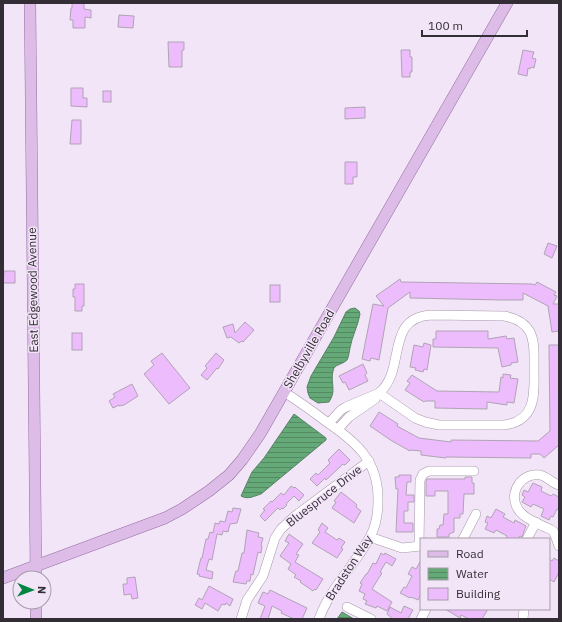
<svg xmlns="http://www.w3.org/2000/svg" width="562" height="622" viewBox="0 0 562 622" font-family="'IBM Plex Sans',sans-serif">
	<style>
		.water { fill: url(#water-rules); stroke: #558463 }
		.building { fill: #edbcfd; stroke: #b0a3b4 }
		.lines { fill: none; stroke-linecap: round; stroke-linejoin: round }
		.minor-casing { stroke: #a598a9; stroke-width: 10 }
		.major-casing { stroke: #936ea0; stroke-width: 12 }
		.minor { stroke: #fff; stroke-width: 9 }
		.major { stroke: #ddbde8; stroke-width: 11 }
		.labels { text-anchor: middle; stroke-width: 3; stroke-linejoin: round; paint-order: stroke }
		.street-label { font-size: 12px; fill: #332e35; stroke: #f3e5f8 }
	</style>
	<defs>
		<pattern id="water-rules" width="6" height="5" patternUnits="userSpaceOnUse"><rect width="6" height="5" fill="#64a977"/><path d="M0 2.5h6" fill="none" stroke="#538a62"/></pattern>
	</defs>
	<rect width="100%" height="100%" fill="#f3e5f8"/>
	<g class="water">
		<path d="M355 308 359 311 360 314C358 326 352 336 350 348 349 352 349 356 347 360 342 365 334 364 333 371 330 383 337 390 329 402L318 403 310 398 308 393 307 387 311 376 334 337 346 312 350 309Z"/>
		<path d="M294 414 326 438V440L261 494C254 496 248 500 241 496L252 472 264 458Z"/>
		<path d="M342 612 354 619H337Z"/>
	</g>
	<g class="building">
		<path d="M72 3H84V9L91 10V18L85 17V28H73V20H70L71 8H72Z"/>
		<path d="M119 15 134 16 133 28 118 27Z"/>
		<path d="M168 42H184V50H182V67H169Z"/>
		<path d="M401 50H410V57H412V72H410V77H402Z"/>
		<path d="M523 50 534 52 532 58 536 59 534 68 531 67 530 69 528 68 527 76 518 74Z"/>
		<path d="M71 88H83V98H87V107L71 106Z"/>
		<rect x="103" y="91" width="8" height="11"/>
		<path d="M365 107V118L345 119V108Z"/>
		<path d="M72 120H81V144H70Z"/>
		<path d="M345 162H357V177H353V184H345Z"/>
		<path d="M548 243 557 246 552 258 544 254Z"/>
		<path d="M4 271H15V283H3Z"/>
		<path d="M400 279 401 282 532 284 535 285 537 282 556 292 554 295 557 296 553 304H559V331L552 332 548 306 523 293V300H502L410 298V292L388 308 379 360 371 358 370 361 362 359 373 304 384 306 376 296Z"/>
		<path d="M75 284H84V306H82V311H75V297H73V289H75Z"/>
		<rect x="270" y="285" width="10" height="17"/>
		<path d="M245 322 254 330 243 342 242 341 239 343 231 337 227 338 223 327 233 324 235 333Z"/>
		<path d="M436 331H488V339L506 336 507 339 514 338 518 362 511 363V365L502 367 498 348 433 347V339H436Z"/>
		<rect x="72" y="333" width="10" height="17"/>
		<path d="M424 343 431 345 427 370 424 369 423 372 415 370 416 368 410 367 414 345 423 347Z"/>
		<path d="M549 345H559V445L544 458 540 454H531V458L446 457V458L421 455V451L410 450V451L392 441 370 426 379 412 398 424 397 426 419 438 451 442V440L538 441 550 431Z"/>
		<path d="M162 353 190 388 169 404 144 374 154 365 151 361Z"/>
		<path d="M216 353 224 360 218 369 217 368 207 380 201 375 207 368 205 366Z"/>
		<path d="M363 364 367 373 365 375 368 381 349 390 345 382 343 383 339 376Z"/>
		<path d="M503 374 511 375 510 378 518 379 514 403 507 402V405L487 402V409L435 408V401H425L424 402 405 390 410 383 407 381 412 375 437 391 499 392 501 377 503 378Z"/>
		<path d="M132 384 138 396 124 405 119 406V405L113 408 109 401 115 397 113 394Z"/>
		<path d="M339 449 350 460 345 465 343 464 326 480 325 478 317 486 310 479 316 473 318 475 330 463 328 460Z"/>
		<path d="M399 475H411V482H407L406 495H414V502H408V511H404V523H413V532H396L398 489H396L395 477H399Z"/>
		<path d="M465 477H472V483H474V494H464L463 514H460V518H454V532L449 534V537H437V529H439L440 525H443L444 514H448V491H435V496H426V481L427 479H465Z"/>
		<path d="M533 483 542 487 541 491 551 496 553 494 559 497V510L557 509 553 517 551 516 549 520 541 516 544 509 533 504 531 507 522 502 525 497 522 495 524 490 528 492Z"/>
		<path d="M291 486 294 488 295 487 304 495 299 501 294 496 286 504 287 505 283 509 282 508 280 510 278 508 265 521 260 516 265 510 263 509 271 501 272 502 281 493 284 495Z"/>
		<path d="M341 492 355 503 357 505 356 507 361 511 354 523 332 508 336 502 334 501Z"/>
		<path d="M233 508 241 509 237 523 230 524 228 532 223 531 222 535 217 534 212 560 209 559 206 570 213 572 212 579 199 576 200 575 197 574 201 558H202L206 539H208L210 532 213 533 215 523 219 524 220 521 225 522 228 511 232 512Z"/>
		<path d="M496 509 505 514 503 517 514 523 515 520 526 526 522 537 520 536 518 539H506L507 536 496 530 494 533 485 529 488 523 485 522 487 516 491 518Z"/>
		<path d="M322 523 328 528 325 532 337 540 339 538 345 542 341 548 343 549 337 558 312 543 320 532 318 530Z"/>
		<path d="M247 530 259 533 258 537 263 538 261 545 262 546 261 553 258 552 253 575 251 574 250 581H247L246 584 233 582 235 574 236 571H238L242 553H244Z"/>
		<path d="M289 534 303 544 296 554 299 555 295 562 323 579 316 590 315 589 313 591 300 582 301 581 294 577 296 575 288 569 291 564 280 556 289 543 285 541Z"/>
		<path d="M381 553 384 555 385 553 396 559 392 566 386 562 380 572 382 573 372 589 392 602 387 611 377 606 376 608 365 604 367 601 363 599 365 594 359 591 362 584 360 583 366 574H367L373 563 376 564Z"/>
		<path d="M554 558 559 561V572L554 582 549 579V559L552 561Z"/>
		<path d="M421 560V594L418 600 411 597 410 598 400 593 404 587 406 588 412 576 408 574 412 567 416 569Z"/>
		<path d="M135 577 138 598 132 599 131 594 124 595 123 584H127V578Z"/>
		<path d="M209 586 233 599 230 606 226 603 225 605 222 604 218 611 205 603 202 609 195 605 199 598 202 600Z"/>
		<path d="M270 590 307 608 302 619H294L281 613 282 611 272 606 268 619H260L265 606 258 603 263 592 268 594Z"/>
		<path d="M404 606 413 610 408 619H393L387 614 390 607 401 613Z"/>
		<path d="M445 609H488L482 619H469L461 615 460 618Z"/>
	</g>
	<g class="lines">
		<g class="minor-casing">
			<g id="minor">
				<path d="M431 315 504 316C515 318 525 323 530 332 535 342 534 355 534 366 534 391 538 421 504 425H439L425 422 415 418 379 393C407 370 384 318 431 315Z"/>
				<path d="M284 392C298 401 311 410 324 420 355 441 379 460 378 501 378 513 376 526 370 537 355 565 330 588 319 619"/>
				<path d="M329 423 341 410 346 407 379 393 375 399 349 417 338 429"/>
				<path d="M559 485C552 483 548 477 540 475 523 472 510 490 516 505 520 517 535 522 545 527 547 528 551 529 553 531 556 535 557 542 559 546"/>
				<path d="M370 537 402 548 421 546"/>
				<path d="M463 539 476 514"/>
				<path d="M527 539 536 522"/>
				<path d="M419 546 420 480 423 474 429 471H474"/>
				<path d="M347 607 371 619"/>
				<path d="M241 619 247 600 263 576 275 538 281 529 295 516 369 461"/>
				<path d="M421 619 426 609"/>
				<path d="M523 619 524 609"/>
			</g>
		</g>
		<g class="major-casing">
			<g id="major">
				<path d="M30 3 36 578"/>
				<path d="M3 578 165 518 182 509 209 491 229 475 242 460 260 434 507 3"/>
				<path d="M36 602V619"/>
			</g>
		</g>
		<use href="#minor" class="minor"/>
		<use href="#major" class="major"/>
	</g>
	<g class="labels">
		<g class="street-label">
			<text transform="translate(33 290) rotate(-91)" y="4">East Edgewood Avenue</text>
			<text transform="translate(309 349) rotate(-60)" y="4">Shelbyville Road</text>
			<text transform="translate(324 496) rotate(-38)" y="4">Bluespruce Drive</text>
			<text transform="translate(349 568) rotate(-57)" y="4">Bradston Way</text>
		</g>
	</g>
	<rect width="562" height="622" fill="none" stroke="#332e35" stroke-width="8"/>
	<rect x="420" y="538" width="130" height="72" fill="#f3e5f8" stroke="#a69caa"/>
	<rect x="428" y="551" width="20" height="6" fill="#ddbde8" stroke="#a69caa"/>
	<text x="456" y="558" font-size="12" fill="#332e35">Road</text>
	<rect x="428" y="568" width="20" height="12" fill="url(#water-rules)" stroke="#a69caa"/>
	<text x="456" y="578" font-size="12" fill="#332e35">Water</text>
	<rect x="428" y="588" width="20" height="12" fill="#edbcfd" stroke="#a69caa"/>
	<text x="456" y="598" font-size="12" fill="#332e35">Building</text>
	<g transform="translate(32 590) rotate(91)"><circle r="19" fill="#f3e5f8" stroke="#a69caa"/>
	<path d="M0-3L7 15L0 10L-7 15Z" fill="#018541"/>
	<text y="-6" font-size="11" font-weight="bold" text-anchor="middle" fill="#332e35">N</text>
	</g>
	<path d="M422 30v6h105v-6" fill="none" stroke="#332e35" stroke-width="2"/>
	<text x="428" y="30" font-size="12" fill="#332e35" stroke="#f3e5f8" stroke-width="3" paint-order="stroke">100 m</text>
</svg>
